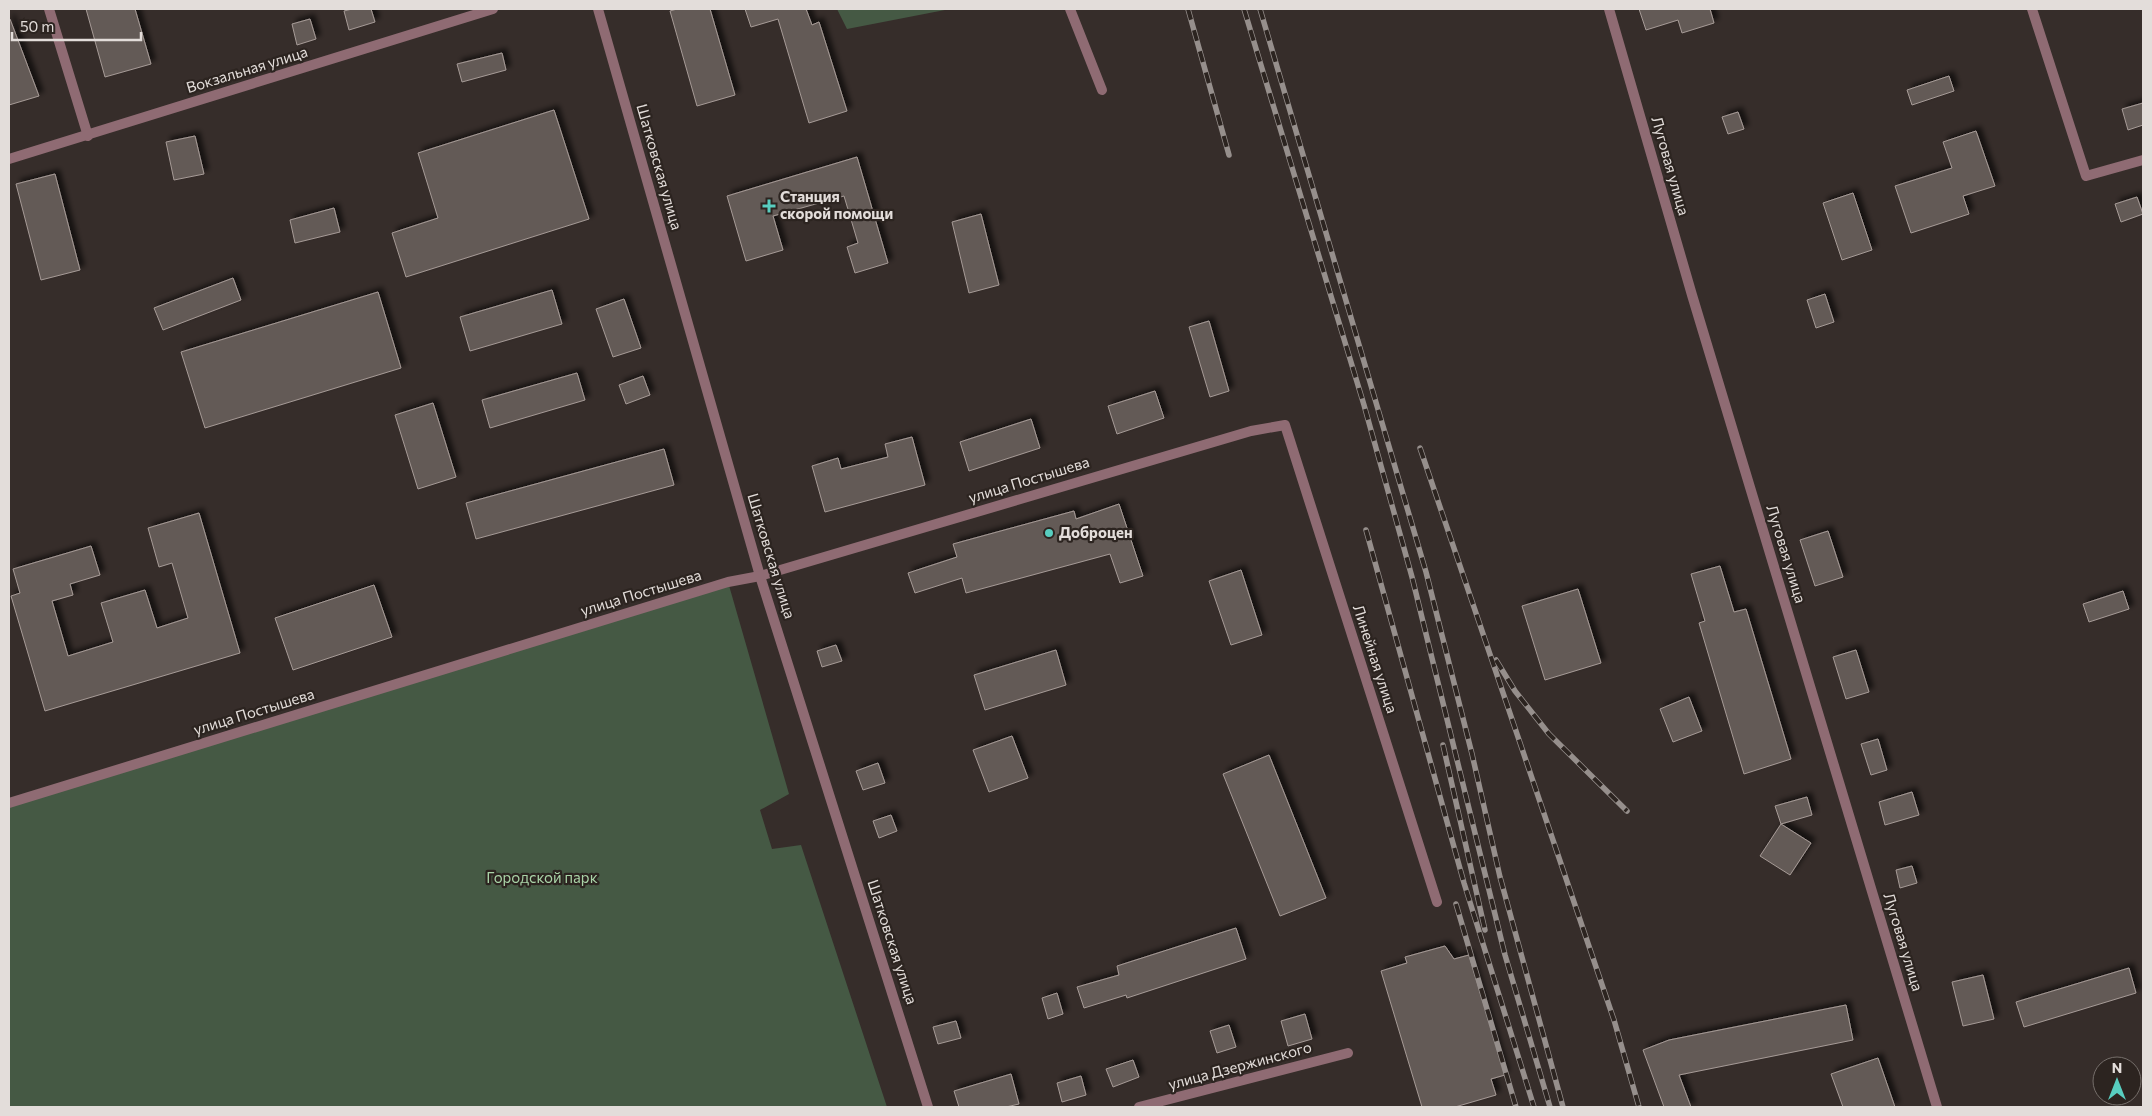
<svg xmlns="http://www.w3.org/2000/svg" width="2152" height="1116" viewBox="0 0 2152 1116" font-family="Commissioner,sans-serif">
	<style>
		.green { fill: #455944 }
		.building { fill: #645a56; stroke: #a69b97; filter: url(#shadow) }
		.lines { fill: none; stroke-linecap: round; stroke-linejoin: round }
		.minor { stroke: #8f6b73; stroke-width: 10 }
		.rail-casing { stroke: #968f8c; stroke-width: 5.5 }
		.rail { stroke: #2c2420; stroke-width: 4; stroke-dasharray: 11; stroke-linecap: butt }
		.poi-dot { fill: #58cec0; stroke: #2c2420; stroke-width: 2 }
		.labels { text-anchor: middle; stroke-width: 4.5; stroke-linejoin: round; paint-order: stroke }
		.street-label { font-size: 15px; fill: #e3ddda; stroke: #2c2420 }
		.poi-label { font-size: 15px; font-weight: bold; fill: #e3ddda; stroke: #2c2420; text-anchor: start }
		.park-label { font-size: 15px; fill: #a9d3a7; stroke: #2c2420 }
	</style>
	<defs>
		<filter id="shadow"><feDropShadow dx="4.5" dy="-4.5" stdDeviation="2.5" flood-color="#0009"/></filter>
	</defs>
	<rect width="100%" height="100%" fill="#362d2a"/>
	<g class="green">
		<path d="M837 9H950L847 29Z"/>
		<path d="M728 582 789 794 760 810 772 849 801 845 887 1107H9V803Z"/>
	</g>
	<g class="building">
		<path d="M86 9H135L151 64 105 77Z"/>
		<path d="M352 9H371L375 22 349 30 344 11Z"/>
		<path d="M677 9H710L735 95 697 106 670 11Z"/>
		<path d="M745 9H806L812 25 819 22 847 111 809 123 778 19 751 27Z"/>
		<path d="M1639 9H1710L1714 23 1682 33 1678 20 1646 30Z"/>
		<path d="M9 19H10L39 96 9 105Z"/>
		<path d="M310 19 316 39 297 45 292 24Z"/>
		<path d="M502 53 506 70 462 82 457 64Z"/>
		<path d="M1949 76 1954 91 1912 105 1907 90Z"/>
		<path d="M2143 103V125L2128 130 2122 109Z"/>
		<path d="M554 110 589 219 406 277 392 233 438 218 418 153Z"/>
		<path d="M1738 112 1744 129 1728 134 1722 117Z"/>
		<path d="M1976 131 1995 186 1963 196 1969 214 1911 233 1895 186 1952 168 1943 142Z"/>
		<path d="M195 136 204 174 174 180 166 142Z"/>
		<path d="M857 157 888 263 855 273 847 247 858 243 844 196 773 216 783 250 746 261 727 196Z"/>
		<path d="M55 174 80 270 41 280 16 184Z"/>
		<path d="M1853 193 1872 250 1842 260 1823 203Z"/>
		<path d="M2137 197 2143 214 2121 222 2115 204Z"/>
		<path d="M334 208 340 232 295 243 290 220Z"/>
		<path d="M981 214 999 285 969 293 952 222Z"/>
		<path d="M233 278 241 300 163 330 154 308Z"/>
		<path d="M552 290 562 324 470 351 460 317Z"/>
		<path d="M378 292 401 368 205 428 181 352Z"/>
		<path d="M1825 294 1834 322 1816 328 1807 300Z"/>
		<path d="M624 299 641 348 613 357 596 309Z"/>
		<path d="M1209 321 1229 391 1210 397 1189 327Z"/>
		<path d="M577 373 585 400 490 428 482 400Z"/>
		<path d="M643 376 650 395 626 404 619 385Z"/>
		<path d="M1155 391 1164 418 1117 434 1108 406Z"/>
		<path d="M433 403 456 477 418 489 395 415Z"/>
		<path d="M1031 419 1040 448 969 471 960 442Z"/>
		<path d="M912 437 925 485 825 512 812 466 838 458 841 469 888 457 885 444Z"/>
		<path d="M664 449 674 485 476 539 466 503Z"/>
		<path d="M1119 504 1143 576 1120 583 1110 554 966 593 962 578 915 593 908 573 957 557 953 544 1074 511 1076 519Z"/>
		<path d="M199 513 240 653 45 711 11 596 20 593 13 569 91 546 100 575 70 584 73 595 52 601 68 656 113 642 101 603 145 590 157 628 188 618 172 563 159 567 148 528Z"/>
		<path d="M1828 531 1843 577 1815 586 1800 540Z"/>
		<path d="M1720 566 1734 612 1746 609 1791 759 1744 774 1699 623 1705 621 1691 574Z"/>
		<path d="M1241 570 1262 635 1231 645 1209 581Z"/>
		<path d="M374 585 392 637 293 670 275 618Z"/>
		<path d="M1578 589 1601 663 1545 680 1522 606Z"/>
		<path d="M2123 591 2129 609 2089 622 2083 604Z"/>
		<path d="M836 645 842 661 822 667 817 651Z"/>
		<path d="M1056 650 1066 685 985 710 974 675Z"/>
		<path d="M1856 650 1869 692 1846 699 1833 657Z"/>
		<path d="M1689 697 1702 731 1673 742 1660 709Z"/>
		<path d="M1012 736 1028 778 989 792 973 750Z"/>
		<path d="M1878 739 1887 770 1871 775 1861 744Z"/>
		<path d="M1269 755 1326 898 1280 916 1223 774Z"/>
		<path d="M878 763 885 783 863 790 856 771Z"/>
		<path d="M1912 792 1919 815 1885 825 1879 802Z"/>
		<path d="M1807 797 1812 815 1781 824 1775 806Z"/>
		<path d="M891 815 897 831 879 838 873 821Z"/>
		<path d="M1781 824 1811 843 1790 875 1760 856Z"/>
		<path d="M1912 866 1917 883 1900 888 1896 870Z"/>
		<path d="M1236 928 1246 959 1127 998 1126 995 1084 1008 1077 987 1119 975 1117 966Z"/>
		<path d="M1445 946 1454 959 1469 955 1505 1075 1491 1079 1496 1095 1455 1107H1422L1381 971 1407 963 1405 957Z"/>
		<path d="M2129 968 2136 993 2024 1027 2016 1002Z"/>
		<path d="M1983 975 1994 1019 1963 1026 1952 982Z"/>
		<path d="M1057 993 1063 1014 1048 1019 1042 998Z"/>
		<path d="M1846 1005 1853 1040 1679 1075 1691 1107H1664L1643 1050 1669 1040Z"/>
		<path d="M1305 1014 1312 1039 1288 1046 1281 1021Z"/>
		<path d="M956 1021 961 1038 938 1044 933 1027Z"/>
		<path d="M1229 1025 1236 1047 1217 1053 1210 1031Z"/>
		<path d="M1878 1058 1895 1107H1843L1831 1074Z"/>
		<path d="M1133 1060 1139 1077 1113 1087 1106 1069Z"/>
		<path d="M1011 1074 1019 1104 1006 1107H959L954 1091Z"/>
		<path d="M1081 1076 1086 1095 1062 1102 1057 1083Z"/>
	</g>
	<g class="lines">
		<g class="minor">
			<path d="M49 9 88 136"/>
			<path d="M598 9 760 576 928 1107"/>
			<path d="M1070 9 1102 90"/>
			<path d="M1609 9 1692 295 1937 1107"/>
			<path d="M2032 9 2086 176 2143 160"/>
			<path d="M9 159 493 9"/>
			<path d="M9 803 728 582 760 576 1251 431 1285 425 1437 902"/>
			<path d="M1139 1107 1348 1053"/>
		</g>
		<g class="rail-casing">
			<g id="rail">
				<path d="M1188 9 1229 155"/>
				<path d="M1244 9 1364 405 1412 577 1505 955 1550 1107"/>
				<path d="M1260 9 1426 572 1472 754 1500 877 1563 1107"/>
				<path d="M1420 448 1614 1020 1639 1107"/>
				<path d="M1366 530 1464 883 1534 1107"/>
				<path d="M1496 660 1515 691 1549 734 1627 811"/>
				<path d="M1443 745 1485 930"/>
				<path d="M1456 904 1516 1107"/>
			</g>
		</g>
		<use href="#rail" class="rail"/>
	</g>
	<g class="poi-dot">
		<path d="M766.5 198.5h5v5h5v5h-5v5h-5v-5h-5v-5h5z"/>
		<circle cx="1049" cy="533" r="5"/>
	</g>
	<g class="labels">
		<g class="street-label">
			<text transform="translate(247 70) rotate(-17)" y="5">Вокзальная улица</text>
			<text transform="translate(1670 166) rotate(74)" y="5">Луговая улица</text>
			<text transform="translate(659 167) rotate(74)" y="5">Шатковская улица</text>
			<text transform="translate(1029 480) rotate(-17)" y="5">улица Постышева</text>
			<text transform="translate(1786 554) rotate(73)" y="5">Луговая улица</text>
			<text transform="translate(771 556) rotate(73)" y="5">Шатковская улица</text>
			<text transform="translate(641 593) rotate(-17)" y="5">улица Постышева</text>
			<text transform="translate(1375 659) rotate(72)" y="5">Линейная улица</text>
			<text transform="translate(254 712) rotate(-17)" y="5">улица Постышева</text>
			<text transform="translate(892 942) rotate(72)" y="5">Шатковская улица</text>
			<text transform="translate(1903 942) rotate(73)" y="5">Луговая улица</text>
			<text transform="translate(1240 1066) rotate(-15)" y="5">улица Дзержинского</text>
		</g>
		<g class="poi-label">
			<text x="780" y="202">Станция<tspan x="780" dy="17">скорой помощи</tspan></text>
			<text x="1059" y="538">Доброцен</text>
		</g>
		<g class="park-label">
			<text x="542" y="883">Городской парк</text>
		</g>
	</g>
	<rect width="2152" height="1116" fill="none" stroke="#e3ddda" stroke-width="20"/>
	<g transform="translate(2117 1081)"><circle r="24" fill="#2c2420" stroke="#756e6a"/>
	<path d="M0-4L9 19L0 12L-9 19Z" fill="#58cec0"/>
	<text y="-8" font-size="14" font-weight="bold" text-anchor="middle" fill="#e3ddda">N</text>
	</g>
	<path d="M12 32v8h129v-8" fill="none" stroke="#e3ddda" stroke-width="2.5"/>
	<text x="20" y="32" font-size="15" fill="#e3ddda" stroke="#2c2420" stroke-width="4" paint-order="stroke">50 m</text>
</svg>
